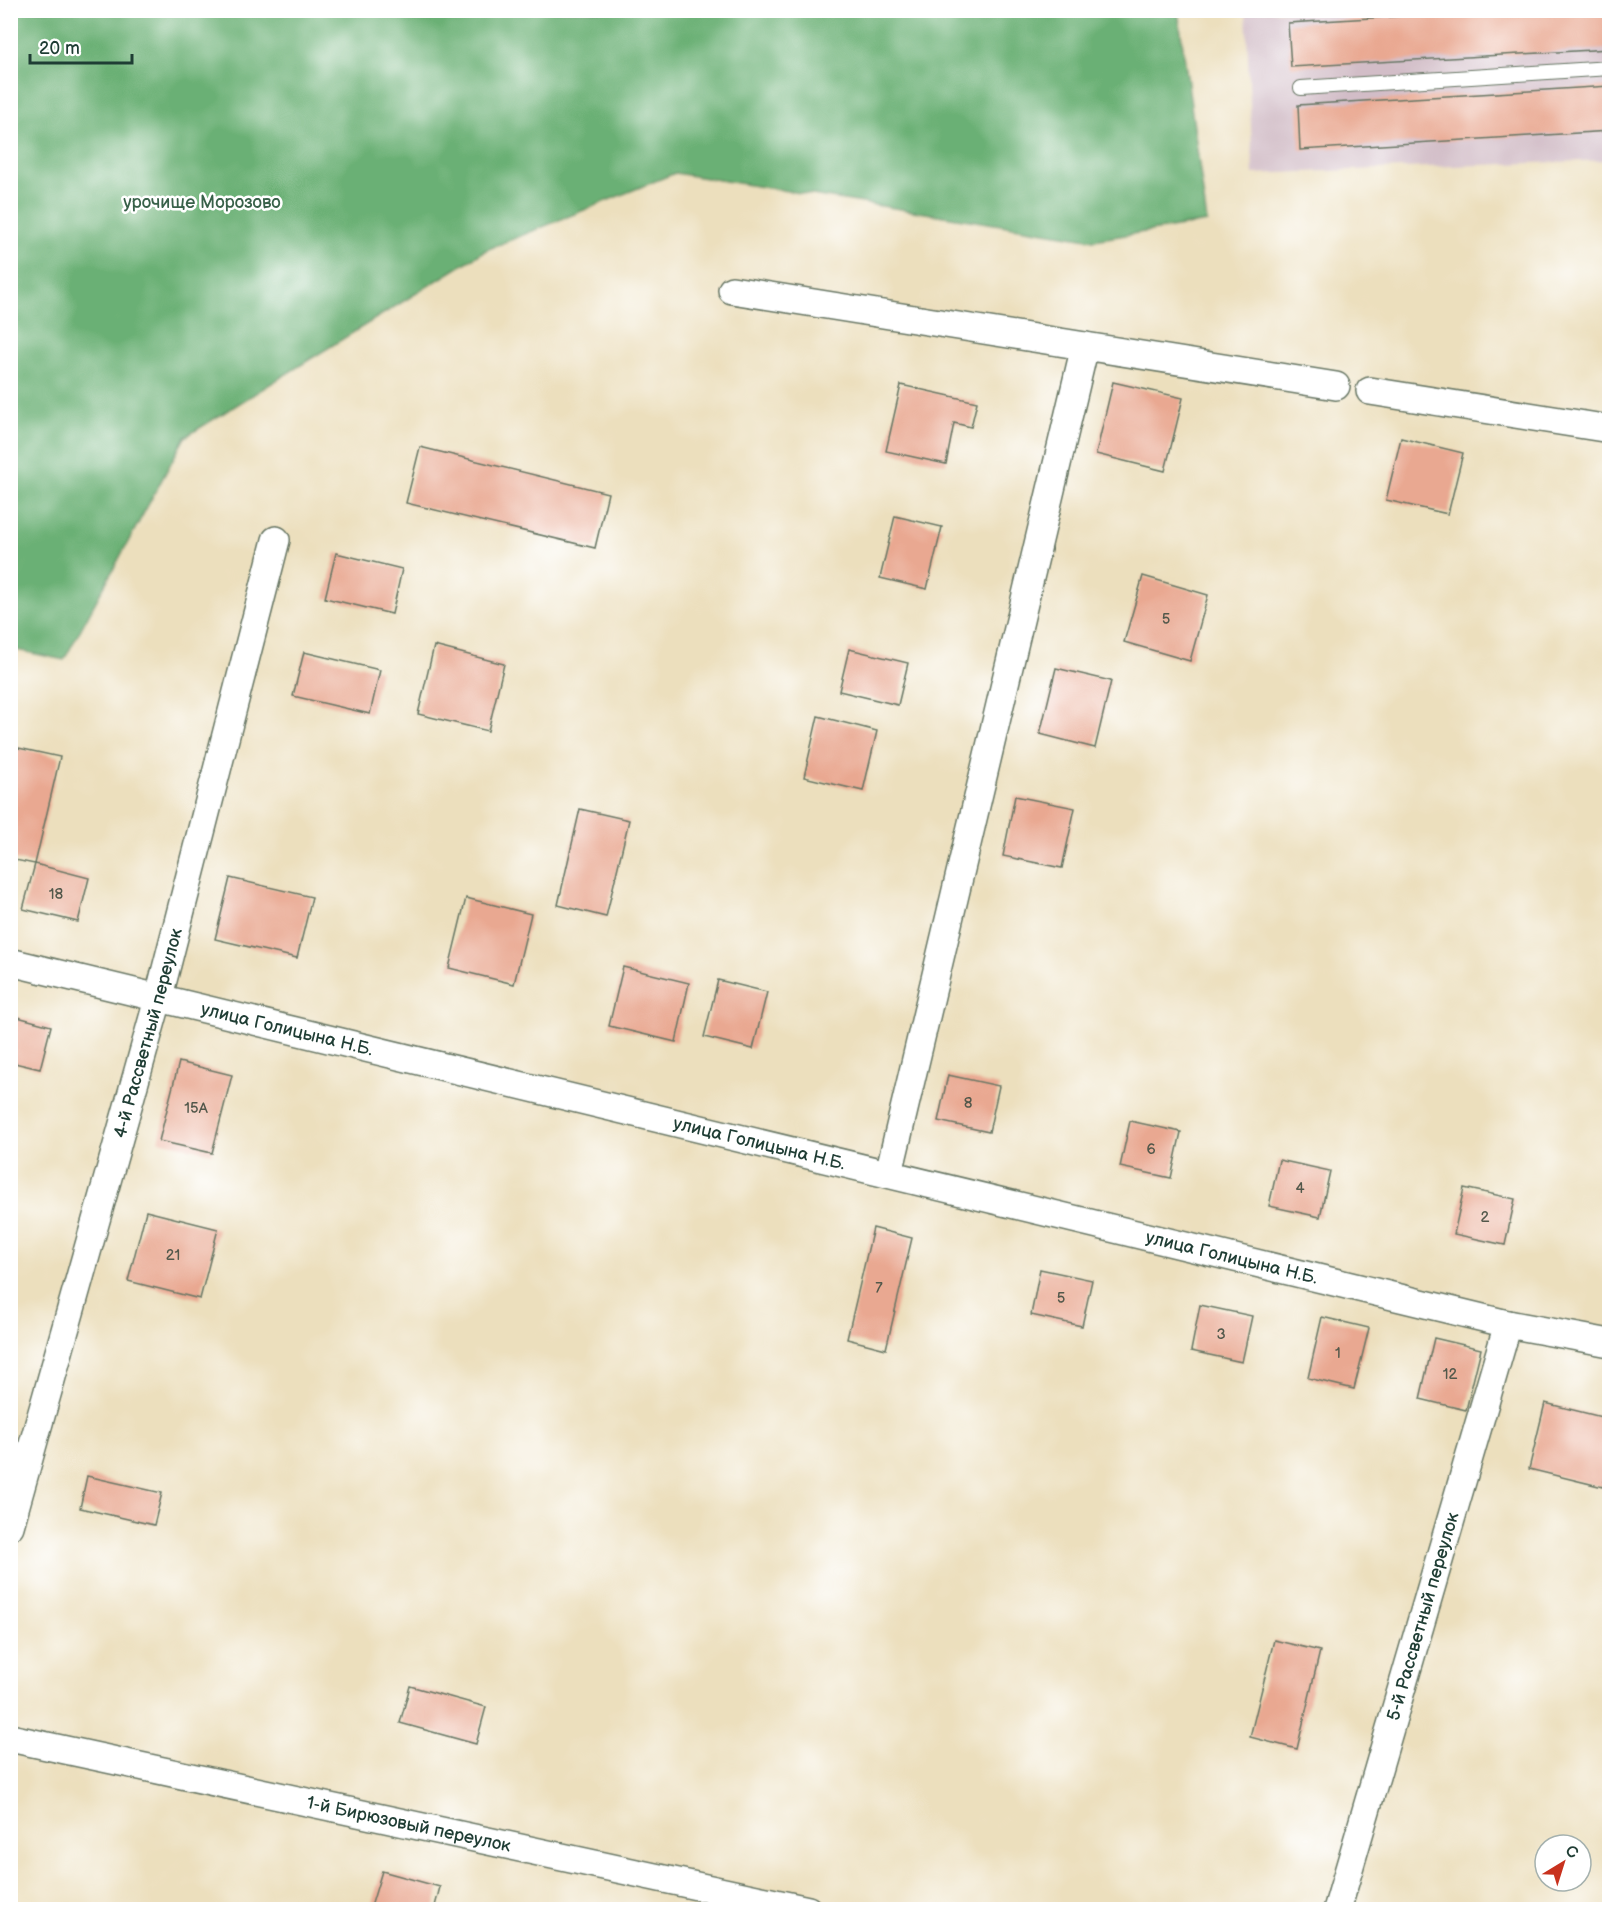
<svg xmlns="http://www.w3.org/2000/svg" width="1620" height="1920" viewBox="0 0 1620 1920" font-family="'Balsamiq Sans',sans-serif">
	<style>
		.industrial { fill: #d2bdc7 }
		.forest { fill: #6bb075; stroke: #457654; stroke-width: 1.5 }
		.building { fill: #e9a891 }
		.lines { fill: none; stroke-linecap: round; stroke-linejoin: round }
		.lane-casing { stroke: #677664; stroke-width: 16 }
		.street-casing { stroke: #677664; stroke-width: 30 }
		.lane { stroke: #fff; stroke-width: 14 }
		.street { stroke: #fff; stroke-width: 27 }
		.labels { text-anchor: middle; stroke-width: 5; stroke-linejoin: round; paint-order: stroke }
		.number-label { font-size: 15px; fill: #52584b }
		.park-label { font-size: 18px; fill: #386149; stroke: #fff }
		.street-label { font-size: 18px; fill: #1f3d34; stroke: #fff }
	</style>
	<rect width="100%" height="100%" fill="#fff"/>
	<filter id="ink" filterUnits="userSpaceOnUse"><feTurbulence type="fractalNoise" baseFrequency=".0167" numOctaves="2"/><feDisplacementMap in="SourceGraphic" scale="12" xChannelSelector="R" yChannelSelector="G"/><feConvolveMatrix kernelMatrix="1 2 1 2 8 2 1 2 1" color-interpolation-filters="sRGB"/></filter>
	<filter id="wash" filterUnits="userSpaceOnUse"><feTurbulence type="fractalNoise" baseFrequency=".008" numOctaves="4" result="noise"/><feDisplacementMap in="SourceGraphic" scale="24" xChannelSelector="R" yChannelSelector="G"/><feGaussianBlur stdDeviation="1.35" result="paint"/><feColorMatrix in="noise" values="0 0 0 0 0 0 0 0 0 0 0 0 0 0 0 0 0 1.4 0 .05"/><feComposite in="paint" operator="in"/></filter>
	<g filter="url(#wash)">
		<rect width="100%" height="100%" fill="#ecdfbd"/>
		<path class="industrial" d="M1246 11H1609V160L1253 174Z"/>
		<path class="forest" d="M11 10 1178 11 1207 222 1094 240 675 173 486 250 185 437 64 660 11 649Z"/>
		<g id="blocks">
			<g class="building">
				<path d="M1505 10H1610V49L1291 67 1288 23Z"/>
				<path d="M1610 86V131L1300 150 1298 105Z"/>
				<path d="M1113 382 1183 398 1165 471 1096 454Z"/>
				<path d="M901 385 977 402 971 427 954 423 946 464 886 451Z"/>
				<path d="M1401 438 1463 453 1448 514 1386 500Z"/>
				<path d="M420 447 608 493 595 548 406 503Z"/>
				<path d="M895 516 942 527 927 589 880 578Z"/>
				<path d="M336 553 402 569 392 614 325 598Z"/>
				<path d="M1143 576 1208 595 1190 661 1124 642Z"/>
				<path d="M434 646 504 664 488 731 418 714Z"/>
				<path d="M849 649 908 663 898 705 839 691Z"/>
				<path d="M304 652 380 670 370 714 293 696Z"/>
				<path d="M1056 668 1111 681 1095 748 1040 734Z"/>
				<path d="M818 716 877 731 863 791 804 777Z"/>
				<path d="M14 747 60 757 35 864 89 878 78 922 23 909 35 864 10 859V760Z"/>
				<path d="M1015 796 1075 808 1062 868 1003 856Z"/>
				<path d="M580 809 629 820 606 917 558 905Z"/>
				<path d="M230 878 312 897 297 958 215 939Z"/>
				<path d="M466 898 531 914 514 984 449 968Z"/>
				<path d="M623 967 689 983 676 1042 609 1026Z"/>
				<path d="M718 980 767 992 753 1049 704 1037Z"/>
				<path d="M10 1015 51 1026 40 1069 10 1062Z"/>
				<path d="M179 1062 232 1075 212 1153 159 1141Z"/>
				<path d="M948 1075 999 1086 989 1132 938 1121Z"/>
				<path d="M1130 1121 1181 1132 1171 1178 1120 1167Z"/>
				<path d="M1279 1160 1330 1171 1320 1217 1269 1206Z"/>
				<path d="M1464 1188 1515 1199 1505 1245 1454 1234Z"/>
				<path d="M146 1211 218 1229 200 1299 128 1281Z"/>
				<path d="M873 1228 912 1238 886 1349 847 1339Z"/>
				<path d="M1040 1269 1092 1280 1082 1326 1031 1315Z"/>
				<path d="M1200 1305 1252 1316 1242 1362 1191 1351Z"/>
				<path d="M1322 1317 1369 1328 1354 1389 1308 1378Z"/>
				<path d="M1434 1338 1481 1349 1466 1410 1420 1399Z"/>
				<path d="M1545 1403 1610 1419V1459L1603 1487 1529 1469Z"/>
				<path d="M87 1476 162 1493 154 1525 80 1508Z"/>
				<path d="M1274 1640 1320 1651 1297 1749 1250 1737Z"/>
				<path d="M410 1686 486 1707 476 1744 400 1723Z"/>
				<path d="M382 1871 440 1887 434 1910H370Z"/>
			</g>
		</g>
	</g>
	<g filter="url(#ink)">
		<use href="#blocks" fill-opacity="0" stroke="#677664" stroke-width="1.5"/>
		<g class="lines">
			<g class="lane-casing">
				<path id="lane" d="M1301 88 1610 68"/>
			</g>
			<g class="street-casing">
				<g id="street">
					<path d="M732 290 1336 386"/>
					<path d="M1370 391 1610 429"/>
					<path id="s1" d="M10 962 1508 1324 1610 1343"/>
					<path d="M889 1173 1085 346"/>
					<path id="s2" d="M10 1526 159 996 276 540"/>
					<path id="s3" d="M10 1738 808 1910"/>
					<path id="s4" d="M1337 1910 1508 1324"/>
				</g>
			</g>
			<use href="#lane" class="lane"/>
			<use href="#street" class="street"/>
		</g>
	</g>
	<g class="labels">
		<g class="number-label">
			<text x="1166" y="624">5</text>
			<text x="56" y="899">18</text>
			<text x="968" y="1108">8</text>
			<text x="196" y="1113">15А</text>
			<text x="1151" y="1154">6</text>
			<text x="1300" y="1193">4</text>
			<text x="1485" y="1222">2</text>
			<text x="173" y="1260">21</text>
			<text x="879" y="1293">7</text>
			<text x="1061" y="1303">5</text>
			<text x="1221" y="1339">3</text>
			<text x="1338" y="1358">1</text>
			<text x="1450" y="1379">12</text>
		</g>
		<g class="park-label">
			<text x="202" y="208">урочище Морозово</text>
		</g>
		<g class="street-label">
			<text dy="6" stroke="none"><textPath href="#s1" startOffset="285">улица Голицына Н.Б.</textPath></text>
			<text dy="6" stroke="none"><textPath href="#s2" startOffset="512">4-й Рассветный переулок</textPath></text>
			<text dy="6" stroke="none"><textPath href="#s1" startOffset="771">улица Голицына Н.Б.</textPath></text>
			<text dy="6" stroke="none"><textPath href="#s1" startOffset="1257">улица Голицына Н.Б.</textPath></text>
			<text dy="6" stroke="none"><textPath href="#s4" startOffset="306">5-й Рассветный переулок</textPath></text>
			<text dy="6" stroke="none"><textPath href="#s3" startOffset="408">1-й Бирюзовый переулок</textPath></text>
		</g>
	</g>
	<rect width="1620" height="1920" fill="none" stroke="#fff" stroke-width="36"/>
	<g transform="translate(1563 1863) rotate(38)"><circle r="28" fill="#ffffff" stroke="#a5b1ae" stroke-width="1.5"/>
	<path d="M0-4.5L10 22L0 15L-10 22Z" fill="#c8321e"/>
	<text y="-9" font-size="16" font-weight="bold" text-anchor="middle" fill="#1f3d34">С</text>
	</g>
	<path d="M30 54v9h102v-9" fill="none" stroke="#1f3d34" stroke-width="3"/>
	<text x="39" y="54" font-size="18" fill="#1f3d34" stroke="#ffffff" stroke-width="4.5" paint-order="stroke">20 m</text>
</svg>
